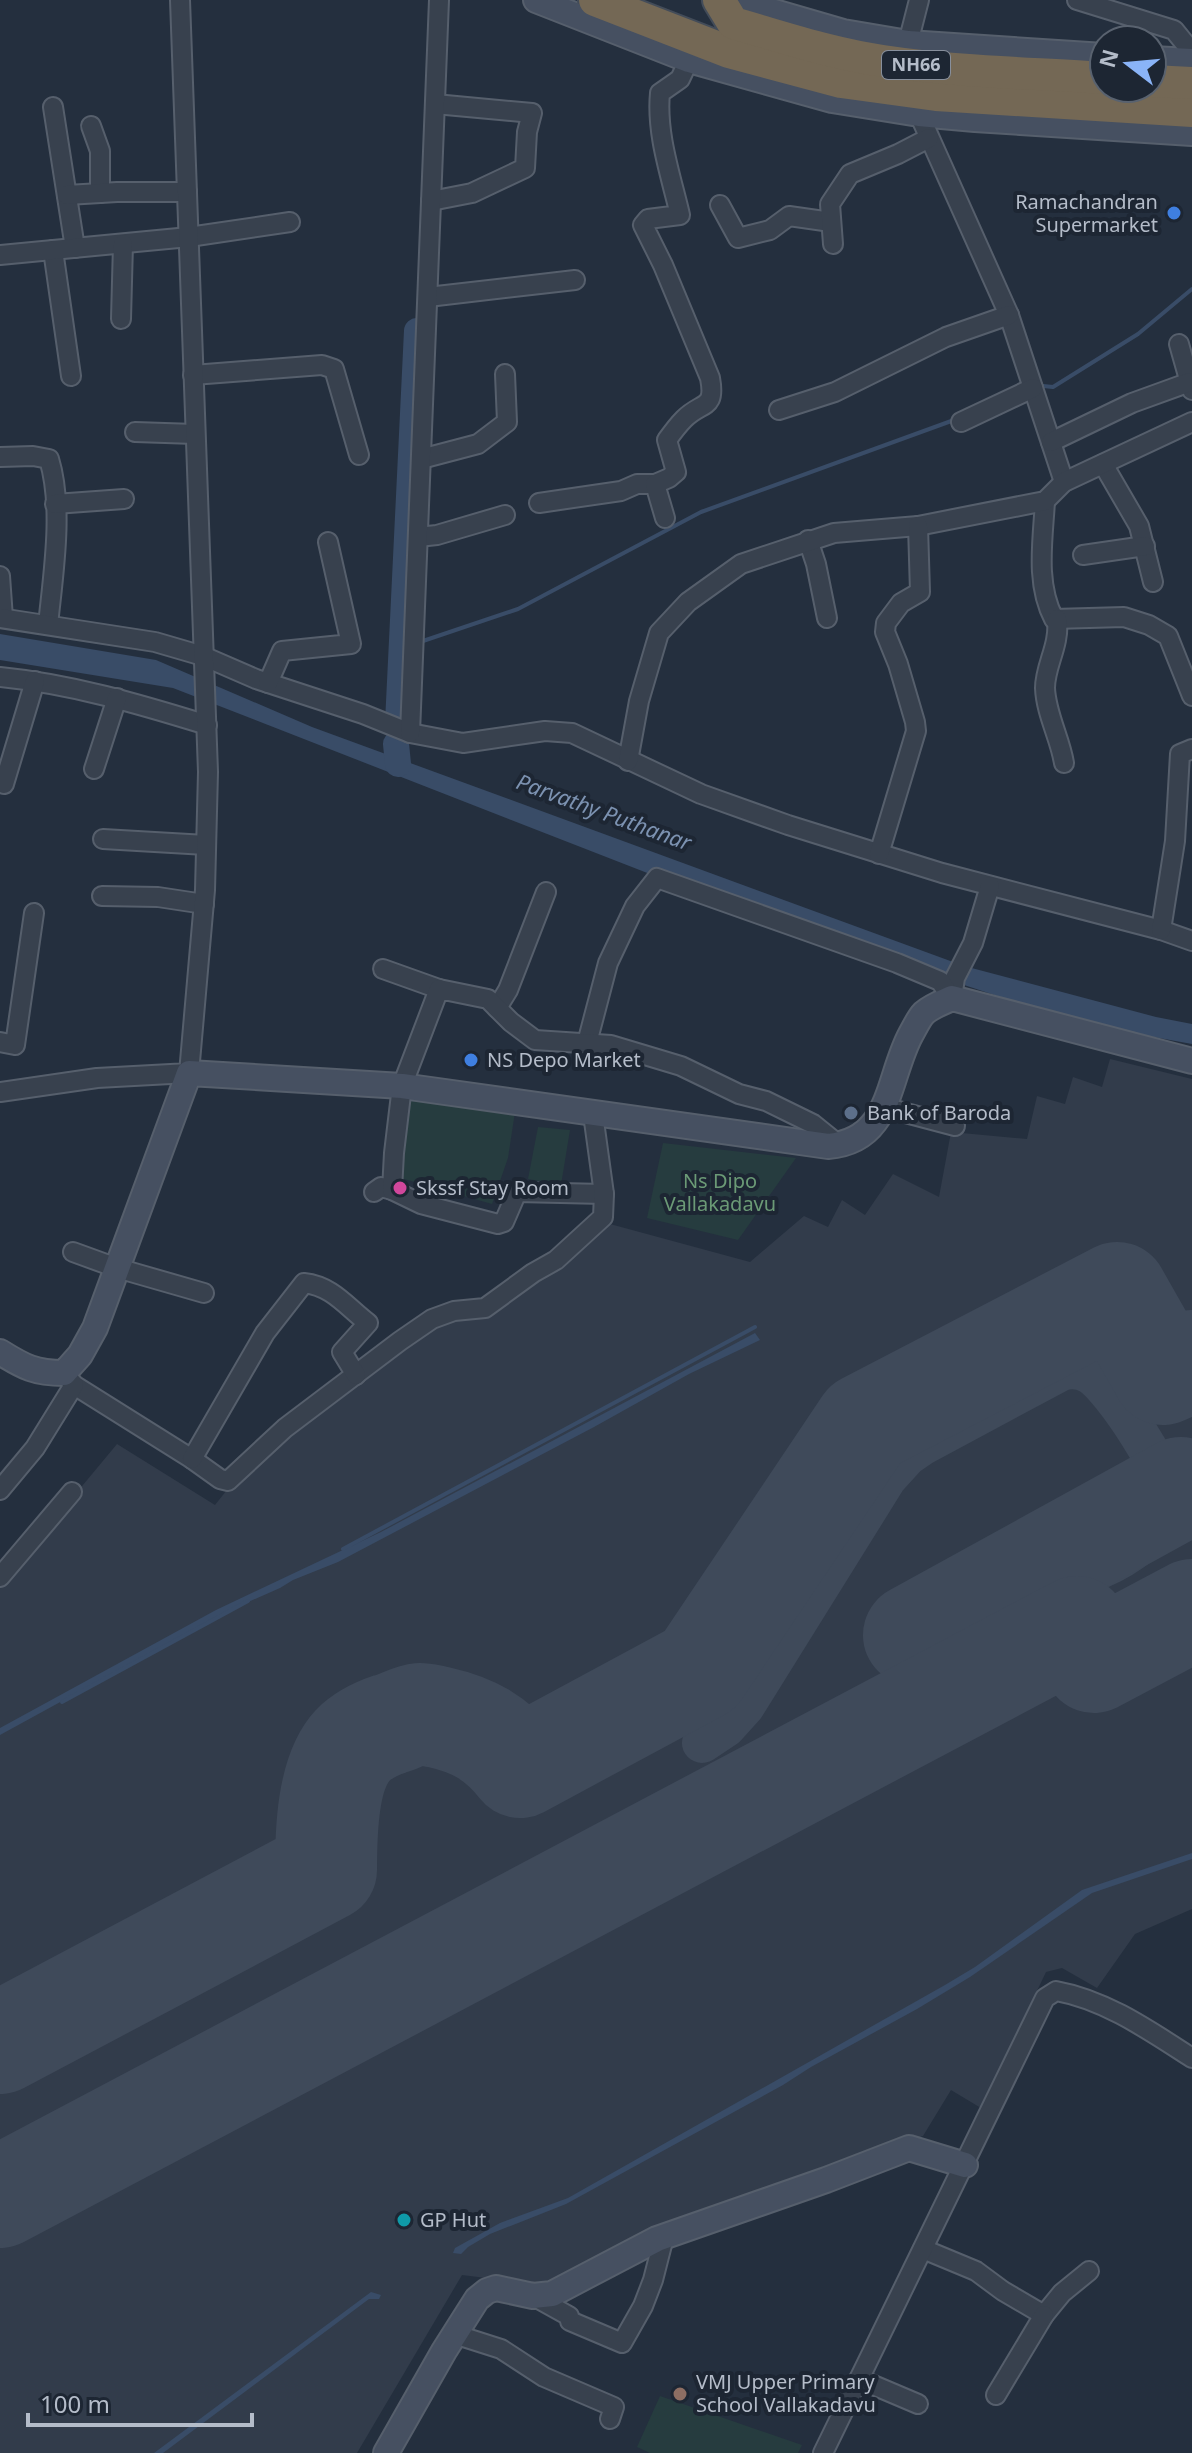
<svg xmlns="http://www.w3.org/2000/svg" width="1192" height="2453" viewBox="0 0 1192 2453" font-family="'Noto Sans',sans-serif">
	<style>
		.airport { fill: #323c4b }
		.green { fill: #263c3f }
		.water { fill: #394c67 }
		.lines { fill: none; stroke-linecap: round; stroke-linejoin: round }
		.stream { stroke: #394c67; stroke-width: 4 }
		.river { stroke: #394c67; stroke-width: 26 }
		.taxiway { stroke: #3f4a5a; stroke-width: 40 }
		.runway { stroke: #3f4a5a; stroke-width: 102 }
		.street-casing { stroke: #565f6c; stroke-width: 22 }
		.secondary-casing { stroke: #565f6c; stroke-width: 28 }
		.highway-casing { stroke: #434c59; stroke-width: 36 }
		.street { stroke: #38414e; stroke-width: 18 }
		.secondary { stroke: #465061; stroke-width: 24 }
		.highway { stroke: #746855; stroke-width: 32 }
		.shop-dot { fill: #3f7fe0; stroke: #1d2633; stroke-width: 3 }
		.service-dot { fill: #5c6f8a; stroke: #1d2633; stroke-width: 3 }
		.hotel-dot { fill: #d1479c; stroke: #1d2633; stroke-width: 3 }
		.culture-dot { fill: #0f9aa8; stroke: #1d2633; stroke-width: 3 }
		.education-dot { fill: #8d6e63; stroke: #1d2633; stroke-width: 3 }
		.labels { text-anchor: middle; stroke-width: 8; stroke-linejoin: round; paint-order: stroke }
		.shield { fill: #1d2633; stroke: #878f9c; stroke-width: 2 }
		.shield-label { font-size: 18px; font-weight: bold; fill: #b4bcc9 }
		.poi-label { font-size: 20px; fill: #b4bcc9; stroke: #1d2633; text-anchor: start }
		.park-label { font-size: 20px; fill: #6b9a76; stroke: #1d2633 }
		.water-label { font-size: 22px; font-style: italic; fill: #7c92b1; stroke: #1d2633 }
	</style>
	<rect width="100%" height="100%" fill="#242f3e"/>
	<path class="airport" d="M1110 1059 1192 1079V1909L1135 1934 1097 1988 1062 1968 1046 1972 981 2108 951 2090 923 2136 643 2236 549 2286 462 2275 357 2453H0V1585L117 1444 215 1505 238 1476 326 1403 450 1318H485L610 1224 750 1262 804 1216 828 1227 842 1200 865 1215 893 1174 939 1197 951 1132 1027 1139 1037 1096 1065 1104 1073 1077 1102 1087Z"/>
	<g class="green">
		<path d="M399 1097 515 1112 508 1158 492 1204 390 1175Z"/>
		<path d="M538 1127 570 1130 561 1185 528 1179Z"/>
		<path d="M663 1143 796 1158 738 1240 647 1218Z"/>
		<path d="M660 2396 802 2445 798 2453H650L637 2447Z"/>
	</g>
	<g class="water">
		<path d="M0 634 156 660 312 727 964 966 1156 1017 1192 1024V1044L1082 1024 958 983 673 883 173 688 0 660Z"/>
		<path d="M755 1333 760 1340 689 1374 594 1427 338 1562 293 1580 280 1588 221 1614 0 1735V1728L216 1610 381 1532Z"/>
		<path d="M1192 1853V1859L1092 1893 970 1977 917 2009 811 2067 783 2085 566 2204 490 2234 468 2247 461 2254 453 2253 455 2248 500 2223 568 2198 945 1985 975 1967 1082 1890Z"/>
		<path d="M371 2292 381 2295 379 2299H369L163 2453H154Z"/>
	</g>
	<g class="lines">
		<g class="stream">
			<path d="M1043 386 1053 387 1138 334 1192 289"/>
			<path d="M420 642 518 609 701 512 954 420"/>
			<path d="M343 1549 755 1327"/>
			<path d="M62 1702 248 1601"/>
		</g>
		<g class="river">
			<path d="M398 723 417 331"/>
			<path d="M396 744 398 764"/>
		</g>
		<path class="taxiway" d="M702 1743 726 1727 745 1706 887 1478 907 1456 923 1445 1061 1371C1071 1368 1081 1369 1090 1374 1112 1387 1172 1479 1170 1504 1168 1531 1123 1559 1100 1569L988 1596 958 1608"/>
		<g class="runway">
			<path d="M914 1635 1181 1488"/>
			<path d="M0 2043 326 1870C326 1834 327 1773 353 1745 363 1735 378 1728 390 1724 400 1721 410 1715 420 1714 425 1714 432 1716 438 1717 474 1725 497 1738 520 1767L700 1670 865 1424 1117 1293 1163 1374 1192 1361"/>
			<path d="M0 2197 1077 1627 1094 1662 1192 1610"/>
		</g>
		<g class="street-casing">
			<g id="street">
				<path d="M1077 0 1174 30 1192 52"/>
				<path d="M908 43 919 0"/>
				<path d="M53 107 75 248"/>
				<path d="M919 114 1009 315 1064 482"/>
				<path d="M91 126 100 151V193"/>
				<path d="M67 195 117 192H187"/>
				<path d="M431 201 472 193 525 168 527 132 532 113 435 104"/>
				<path d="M720 205 738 238 770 230 789 216 831 222"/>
				<path d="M833 244 830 204 850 174 898 154 929 138"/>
				<path d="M53 250 71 376"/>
				<path d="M0 255 189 237 290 222"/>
				<path d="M428 297 575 280"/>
				<path d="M121 319 123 244"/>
				<path d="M1179 344 1192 390"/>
				<path d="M193 375 322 365 334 369 359 455"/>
				<path d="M779 410 835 392 946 337 1009 315"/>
				<path d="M961 422 1033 388"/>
				<path d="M135 432 195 434"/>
				<path d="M1051 442 1132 403 1190 382"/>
				<path d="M0 457 33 456 49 459C64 508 53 575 48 625"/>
				<path d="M421 459 478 444 507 422 505 374"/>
				<path d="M1103 464 1139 526 1153 582"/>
				<path d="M1045 501C1043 539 1035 583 1054 619L1124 617 1149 625 1168 636 1192 696"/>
				<path d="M539 503 621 491 637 484H655"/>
				<path d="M55 504 124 499"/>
				<path d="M665 518 655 484 669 478 676 472 667 440C672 433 678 425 684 419 702 401 716 410 710 378L663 265 643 225 648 219 680 215C671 176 656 134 660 93L680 79 689 60"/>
				<path d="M418 537 437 535 505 515"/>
				<path d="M808 540 816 564 827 618"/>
				<path d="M1083 555 1145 546"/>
				<path d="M0 576 3 618"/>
				<path d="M0 618 155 642 203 656 256 679 363 714 410 733 463 743 545 731 572 733 701 794 788 825 942 873 1161 930 1192 941"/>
				<path d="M1057 619C1060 646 1045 665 1045 688 1046 714 1060 738 1064 763"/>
				<path d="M0 677C71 684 139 704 207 725"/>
				<path d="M268 683 282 651 351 644 328 542"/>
				<path d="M410 733 439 0"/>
				<path d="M628 761 639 701 659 633 688 602 741 564 834 533 918 526 1045 501 1064 482 1192 422"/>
				<path d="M94 769 117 698"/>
				<path d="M0 782 4 784 35 681"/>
				<path d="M103 839 206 845"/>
				<path d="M879 854 916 731 915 722 898 664 885 632 886 623 901 603 920 592 918 526"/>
				<path d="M102 896 158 897 204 904"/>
				<path d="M1161 930 1175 841 1180 754 1192 749"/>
				<path d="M383 969 439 989"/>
				<path d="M952 998 955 978 973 943 990 886"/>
				<path d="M497 1008 508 990 546 892"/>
				<path d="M0 1042 15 1045 34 913"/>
				<path d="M587 1043 608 963 635 906 657 878 897 963 940 981 952 998"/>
				<path d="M0 1092 97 1078 189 1073 205 890 208 772 180 0"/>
				<path d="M883 1107 955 1126"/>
				<path d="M374 1192 381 1187 392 1190"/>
				<path d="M604 1194 517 1192 504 1222 498 1224 421 1204 392 1190 394 1153 402 1086 439 989 488 999 511 1022 535 1040 611 1045 681 1066 739 1094 766 1101 813 1124 839 1145"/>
				<path d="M73 1252 117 1268 204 1293"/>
				<path d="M64 1373 74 1385 192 1459 220 1479 228 1481 285 1428 400 1341 432 1319 454 1311 485 1308 533 1273 556 1260 603 1217 604 1194 593 1114"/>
				<path d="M192 1459 265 1333 304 1283C332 1286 346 1306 368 1323L342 1352 356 1375"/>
				<path d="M0 1490 35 1448 74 1385"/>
				<path d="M0 1577 72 1492"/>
				<path d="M923 2249 976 2271 1003 2291 1044 2315 1062 2293 1089 2271"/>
				<path d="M533 2296 569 2316 570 2321 622 2343 643 2306 653 2280 664 2237"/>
				<path d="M454 2334 501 2349 544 2377 614 2407 610 2419"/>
				<path d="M859 2379 918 2404"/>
				<path d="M996 2395 1044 2315"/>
				<path d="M823 2453 1045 1998 1056 1991C1106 2000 1150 2031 1192 2058"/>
			</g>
		</g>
		<g class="secondary-casing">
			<g id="secondary">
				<path d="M536 0 689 60 832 100 919 114 975 119 1192 133"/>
				<path d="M733 0 843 32 908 43 1104 56"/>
				<path d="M1152 59 1192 61"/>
				<path d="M0 1352C24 1367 35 1373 64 1373L80 1355 95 1328 189 1073 402 1086 828 1146C892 1141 887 1078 911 1034 915 1027 919 1018 924 1013 932 1006 943 1002 952 998L1192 1061"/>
				<path d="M386 2453 444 2351 477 2299 487 2291 496 2288 533 2296 552 2294 657 2239 826 2180 909 2148 965 2165"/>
			</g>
		</g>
		<g class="highway-casing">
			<g id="highway">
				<path d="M595 0 729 52 841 82 936 95 1192 111"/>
				<path d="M719 0 733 23C783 37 832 54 883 61 956 72 1031 73 1104 78"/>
				<path d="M1152 81 1192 83"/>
			</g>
		</g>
		<use href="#street" class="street"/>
		<use href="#secondary" class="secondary"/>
		<use href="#highway" class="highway"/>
	</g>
	<g class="shop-dot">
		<circle cx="1174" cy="213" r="8"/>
		<circle cx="471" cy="1060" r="8"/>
	</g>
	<circle class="service-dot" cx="851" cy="1113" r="8"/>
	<circle class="hotel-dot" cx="400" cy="1188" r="8"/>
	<circle class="culture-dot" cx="404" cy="2220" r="8"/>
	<circle class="education-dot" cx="680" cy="2394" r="8"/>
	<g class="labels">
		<rect class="shield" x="882" y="51" width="68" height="28" rx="6"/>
		<g class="shield-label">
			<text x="916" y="71">NH66</text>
		</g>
		<g class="poi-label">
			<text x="1158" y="209" text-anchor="end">Ramachandran<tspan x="1158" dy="23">Supermarket</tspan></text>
			<text x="487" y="1067">NS Depo Market</text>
			<text x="867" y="1120">Bank of Baroda</text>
			<text x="416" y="1195">Skssf Stay Room</text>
			<text x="420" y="2227">GP Hut</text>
			<text x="696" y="2389">VMJ Upper Primary<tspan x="696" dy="23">School Vallakadavu</tspan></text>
		</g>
		<g class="park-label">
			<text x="720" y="1188">Ns Dipo<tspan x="720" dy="23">Vallakadavu</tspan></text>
		</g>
		<g class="water-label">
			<text transform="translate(604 812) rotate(20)" y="8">Parvathy Puthanar</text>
		</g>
	</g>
	<g transform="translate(1128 64) rotate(286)"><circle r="38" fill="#1d2633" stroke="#59626f" stroke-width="2"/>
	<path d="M0-6L14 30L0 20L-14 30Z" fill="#8ab4f8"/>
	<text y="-12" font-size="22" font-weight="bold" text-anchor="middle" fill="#b4bcc9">N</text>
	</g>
	<path d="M28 2413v12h224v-12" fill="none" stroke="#b4bcc9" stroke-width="4"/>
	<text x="40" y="2413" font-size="24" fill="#b4bcc9" stroke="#1d2633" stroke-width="6" paint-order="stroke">100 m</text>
</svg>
